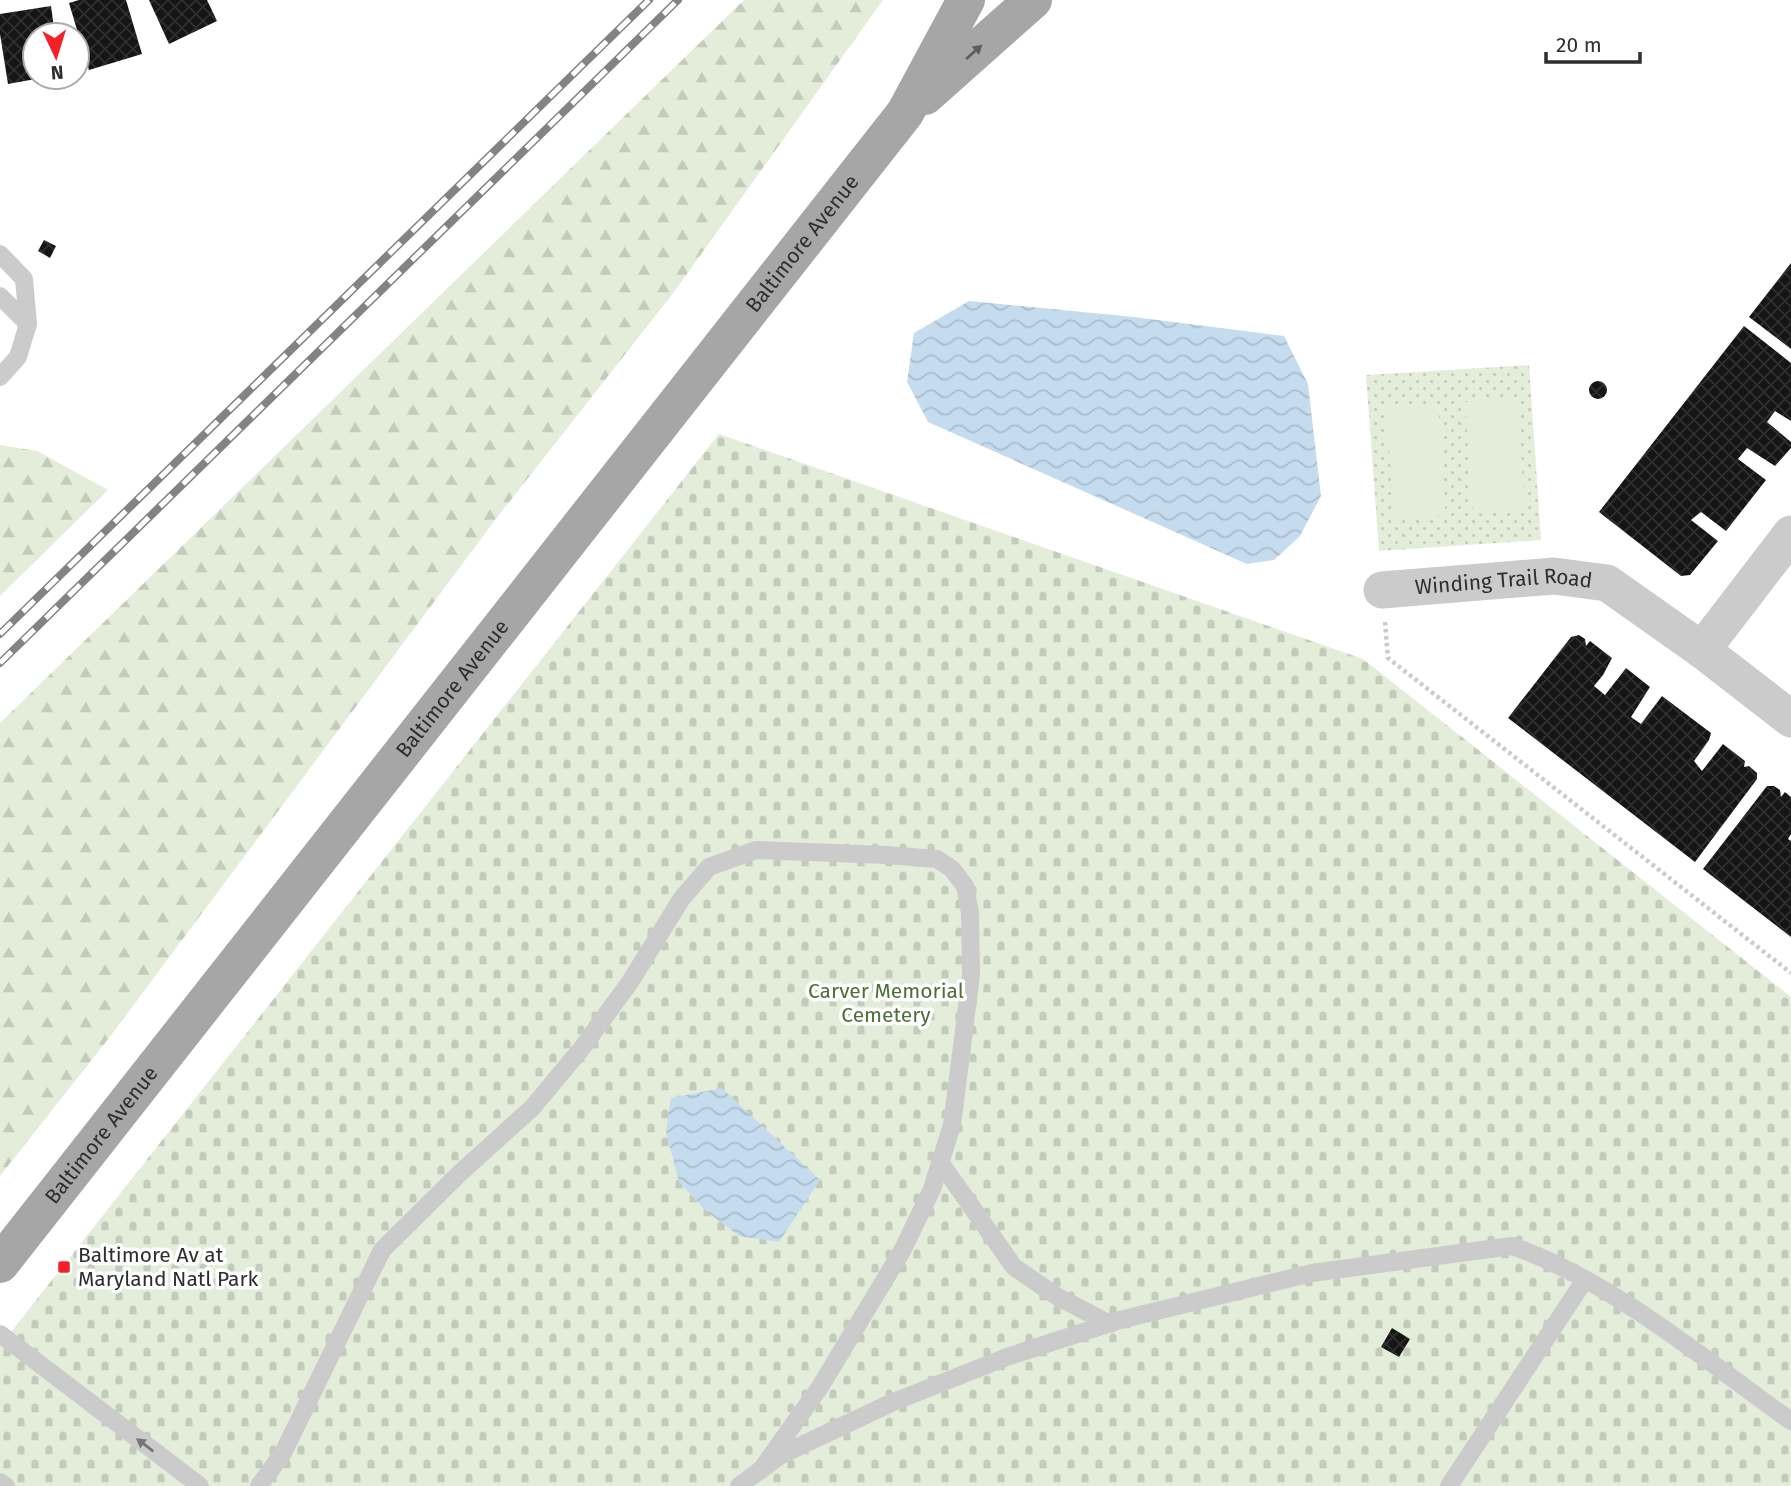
<svg xmlns="http://www.w3.org/2000/svg" width="1791" height="1486" viewBox="0 0 1791 1486" font-family="'Fira Sans',sans-serif">
	<style>
		.grass { fill: url(#grass-dots) }
		.forest { fill: url(#forest-firs) }
		.cemetery { fill: url(#cemetery-stones) }
		.pitch { fill: #e3edda }
		.water { fill: url(#water-waves) }
		.building { fill: url(#building-cross-hatch) }
		.lines { fill: none; stroke-linecap: round; stroke-linejoin: round }
		.path { stroke: #cbcbcb; stroke-width: 4.5; stroke-dasharray: 3.5 3.5; stroke-linecap: butt }
		.service { stroke: #cbcbcb; stroke-width: 18 }
		.minor { stroke: #cbcbcb; stroke-width: 37 }
		.primary { stroke: #a6a6a6; stroke-width: 38 }
		.rail-casing { stroke: #838383; stroke-width: 8 }
		.rail { stroke: #fff; stroke-width: 5; stroke-dasharray: 16; stroke-linecap: butt }
		.oneway { fill: #5e5e5e }
		.oneway2 { fill: #757575 }
		.poi-dot { fill: #f42126; stroke: #fff; stroke-width: 2.5 }
		.labels { text-anchor: middle; stroke-width: 7; stroke-linejoin: round; paint-order: stroke }
		.street-label { font-size: 21px; fill: #2e2e2e; stroke: #fff }
		.park-label { font-size: 21px; fill: #4e6e38; stroke: #fff }
		.poi-label { font-size: 21px; fill: #2e2e2e; stroke: #fff; text-anchor: start }
	</style>
	<defs>
		<pattern id="grass-dots" width="8" height="8" patternUnits="userSpaceOnUse" patternTransform="scale(1.75)"><rect width="8" height="8" fill="#e3edda"/><path d="M2 2h.1M6 6h.1" fill="none" stroke="#c3ccbb" stroke-width="1.8" stroke-linecap="round"/></pattern>
		<pattern id="forest-firs" width="22" height="20" patternUnits="userSpaceOnUse" patternTransform="scale(1.75)"><rect width="22" height="20" fill="#e3edda"/><path d="M5 1l3.5 6h-7zM16 11l3.5 6h-7z" fill="#c3ccbb"/></pattern>
		<pattern id="cemetery-stones" width="16" height="16" patternUnits="userSpaceOnUse" patternTransform="scale(1.75)"><rect width="16" height="16" fill="#e3edda"/><path d="M2 7V4a2 2 0 0 1 4 0v3zM10 15v-3a2 2 0 0 1 4 0v3z" fill="#c3ccbb"/></pattern>
		<pattern id="water-waves" width="16" height="10" patternUnits="userSpaceOnUse" patternTransform="scale(1.75)"><rect width="16" height="10" fill="#c5dcee"/><path d="M0 5q4-4 8 0t8 0" fill="none" stroke="#aabdcc"/></pattern>
		<pattern id="building-cross-hatch" width="8" height="8" patternUnits="userSpaceOnUse" patternTransform="scale(1.75)"><rect width="8" height="8" fill="#151515"/><path d="M0 0l8 8M0 8l8-8" fill="none" stroke="#2f2f2f"/></pattern>
	</defs>
	<rect width="100%" height="100%" fill="#fff"/>
	<path class="grass" d="M1529 365 1541 540 1379 551 1366 375Z"/>
	<g class="forest">
		<path d="M744 0H883L674 292 495 520 109 1038 0 1176V723Z"/>
		<path d="M0 445 37 451 108 490 0 596Z"/>
	</g>
	<path class="cemetery" d="M719 434 1363 659 1791 997V1486H0V1346Z"/>
	<g class="pitch">
		<path d="M1517 398 1525 510 1473 514 1465 402Z"/>
		<path d="M1438 404 1446 515 1394 519 1386 408Z"/>
	</g>
	<g class="water">
		<path d="M969 301 1134 317 1284 336 1308 384 1321 496 1300 536 1274 560 1247 564 928 422 907 382 914 333Z"/>
		<path d="M722 1088 820 1180 779 1242 739 1236 705 1210 679 1182 666 1132 671 1098Z"/>
	</g>
	<g class="building">
		<path d="M79 0H126L142 54 89 70 69 3Z"/>
		<path d="M149 0H207L217 21 169 44Z"/>
		<path d="M51 6 55 35H35V77L41 78 8 84 0 34V14Z"/>
		<path d="M44 240 56 246 50 258 38 251Z"/>
		<path d="M1791 263V349L1749 317Z"/>
		<path d="M1744 326 1791 363V421L1775 411 1767 422 1791 442V448L1775 466 1747 448 1738 459 1766 480 1726 531 1701 512 1691 520 1718 541 1690 575 1681 576 1599 512Z"/>
		<circle cx="1598" cy="390" r="9"/>
		<path d="M1579 635 1585 639 1586 646 1590 641 1612 658 1603 675 1594 686 1605 695 1626 668 1650 687 1631 717 1641 724 1662 696 1711 733 1709 740 1694 761 1702 771 1723 744 1745 761 1744 767 1749 766 1757 773V779L1695 862 1508 718 1571 637Z"/>
		<path d="M1767 786H1774L1780 790 1781 797 1785 792 1791 797V834L1788 839 1791 841V937L1703 869Z"/>
		<path d="M1392 1328 1410 1339 1399 1357 1381 1347Z"/>
	</g>
	<g class="lines">
		<path class="path" d="M1385 622 1388 658 1791 973"/>
		<g class="service">
			<path d="M0 254 24 279 28 324 18 357 0 377"/>
			<path d="M0 296 28 324"/>
			<path d="M940 1162 1014 1267 1058 1297 1110 1324"/>
			<path d="M0 1334 200 1486"/>
			<path d="M0 1482 6 1486"/>
			<path d="M259 1486 283 1453 382 1250 460 1173 532 1108 582 1048 630 982 682 898 709 867 756 850 887 855 937 859 952 869 965 886 970 913 971 975 952 1125 932 1189 902 1251 820 1387 761 1470"/>
			<path d="M739 1486 781 1455 891 1403 1007 1357 1120 1320 1312 1273 1512 1246C1612 1281 1705 1360 1791 1421"/>
			<path d="M1449 1486 1584 1281"/>
		</g>
		<g class="minor">
			<path id="s1" d="M1382 590 1554 576 1607 583 1702 650 1791 719"/>
			<path d="M1702 650 1791 534"/>
		</g>
		<g class="primary">
			<path d="M925 96 1033 0"/>
			<path id="s2" d="M0 1264 905 113 966 0"/>
		</g>
		<g class="rail-casing">
			<g id="rail">
				<path d="M0 634 649 0"/>
				<path d="M0 663 678 0"/>
			</g>
		</g>
		<use href="#rail" class="rail"/>
	</g>
	<defs><path id="oneway-solid" d="M-6-.8H1V-3.2L6.5 0L1 3.2V.8H-6Z" transform="scale(1.75)"/></defs>
	<use class="oneway" href="#oneway-solid" transform="translate(974 52) rotate(-42)"/>
	<use class="oneway2" href="#oneway-solid" transform="translate(145 1445) rotate(-143)"/>
	<rect class="poi-dot" x="57" y="1260" width="14" height="14" rx="3.5"/>
	<g class="labels">
		<g class="street-label">
			<text dy="7" stroke="none"><textPath href="#s2" startOffset="1298">Baltimore Avenue</textPath></text>
			<text dy="7" stroke="none"><textPath href="#s1" startOffset="122">Winding Trail Road</textPath></text>
			<text dy="7" stroke="none"><textPath href="#s2" startOffset="732">Baltimore Avenue</textPath></text>
			<text dy="7" stroke="none"><textPath href="#s2" startOffset="164">Baltimore Avenue</textPath></text>
		</g>
		<g class="park-label">
			<text x="886" y="998">Carver Memorial<tspan x="886" dy="24">Cemetery</tspan></text>
		</g>
		<g class="poi-label">
			<text x="78" y="1262">Baltimore Av at<tspan x="78" dy="24">Maryland Natl Park</tspan></text>
		</g>
	</g>
	<g transform="translate(56 56) rotate(176)"><circle r="33" fill="#ffffff" stroke="#ababab" stroke-width="2"/>
	<path d="M0-5L12 26L0 18L-12 26Z" fill="#f42126"/>
	<text y="-10" font-size="19" font-weight="bold" text-anchor="middle" fill="#2e2e2e">N</text>
	</g>
	<path d="M1546 52v10h94v-10" fill="none" stroke="#2e2e2e" stroke-width="3.5"/>
	<text x="1556" y="52" font-size="21" fill="#2e2e2e" stroke="#ffffff" stroke-width="5" paint-order="stroke">20 m</text>
</svg>
